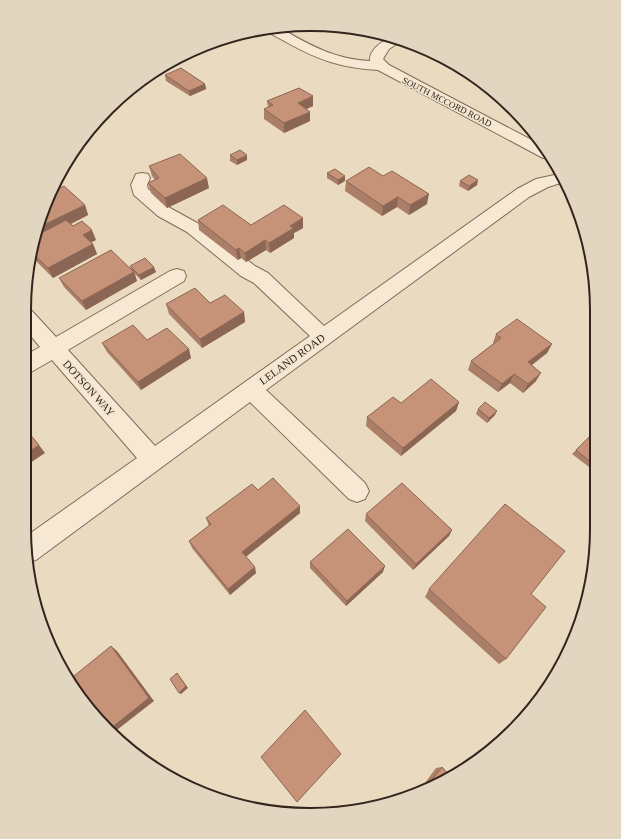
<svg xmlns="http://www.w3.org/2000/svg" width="621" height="839" viewBox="0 0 621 839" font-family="'Times New Roman',serif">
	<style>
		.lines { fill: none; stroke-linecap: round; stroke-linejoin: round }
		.minor-casing { stroke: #826b59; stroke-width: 2 }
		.minor { fill: #f6e8d3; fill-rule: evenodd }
		.wall { fill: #aa7e67 }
		.shaded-wall { fill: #8b6654 }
		.building { fill: #c69278; stroke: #8b6654 }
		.labels { text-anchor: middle; stroke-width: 3; stroke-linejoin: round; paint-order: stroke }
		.far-street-label { font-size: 9px; fill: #33251d; stroke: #f2e5cf }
		.street-label { font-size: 11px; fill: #33251d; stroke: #f2e5cf }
		.rim { fill: none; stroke: #33251d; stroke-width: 2 }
	</style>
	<rect width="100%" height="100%" fill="#eadac0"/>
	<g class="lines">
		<g class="minor-casing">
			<g id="minor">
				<path d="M278 27C310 45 333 59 370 61 369 50 382 41 391 37L403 40 389 49 383 59 389 65 543 146 551 159 543 158 378 70C342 68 318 60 286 42 280 38 271 35 265 29Z"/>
				<path d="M142 173 148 174 150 178 147 185 148 189 170 208 199 224 255 266 268 273 324 326 517 189 536 179 559 174 564 182 548 187 529 197 266 390 365 483 369 491 365 499 357 502 349 499 250 402 36 560 28 562 25 537 137 458 52 360 31 372 24 374V356L40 347 25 329V309L32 311 56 337 170 271 177 269 184 271 186 276 184 281 68 350 155 446 310 336 254 283 241 276 187 232 158 216 134 195 131 185 136 174Z"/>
			</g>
		</g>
		<use href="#minor" class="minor"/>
	</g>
	<g class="wall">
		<path d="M432 53 454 62 466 71 432 56Z"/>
		<path d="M165 75 205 84 206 89 190 96 166 81Z"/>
		<path d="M267 101 313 106 306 109 310 112V121L284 133 264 119V109L268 107Z"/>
		<path d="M230 155 247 160 237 165 230 161Z"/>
		<path d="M149 166 209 188 167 208 151 193 148 183 155 180 152 176Z"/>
		<path d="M327 173 345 176V181L338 185 327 178Z"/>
		<path d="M346 181 427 204 409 215 397 207 382 216 345 191Z"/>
		<path d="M460 181 477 185 468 191 459 186Z"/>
		<path d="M85 205 88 215 71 224 96 240 91 242 93 244 97 254 53 278 31 256 34 237Z"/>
		<path d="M198 220 251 225 303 228 294 233V238L270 253 266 250 246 262 241 258 238 260 199 230Z"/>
		<path d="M592 262 593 269 589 267Z"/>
		<path d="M130 266 156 272 141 280 135 274 137 281 86 310 64 287 59 278 131 269Z"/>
		<path d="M210 303 244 312 245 322 202 348 169 314 166 304Z"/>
		<path d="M496 334 552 344 547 353 532 365 536 381 523 393 510 383 498 392 468 370 471 361 493 344V343Z"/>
		<path d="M147 340 191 358 141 390 107 352 102 343Z"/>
		<path d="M459 402 456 411 401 456 366 426 367 417 401 403Z"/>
		<path d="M478 409 495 415 487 423 476 414Z"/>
		<path d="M576 450 596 459 589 467 572 454Z"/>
		<path d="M258 490 300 506V513L246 557 256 573 230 595 192 548 189 541 209 526 206 518Z"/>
		<path d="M366 514 452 530 449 536 413 570 365 521Z"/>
		<path d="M310 562 383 572 346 606 310 568Z"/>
		<path d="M429 589 506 659 499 664 425 597Z"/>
		<path d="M442 767 449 775 419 791 436 768Z"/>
	</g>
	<g class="shaded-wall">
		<path d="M205 84 206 89 190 96 189 91Z"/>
		<path d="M313 96V106L298 113V103Z"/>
		<path d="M310 112V121L284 133V123Z"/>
		<path d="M247 155V160L237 165V160Z"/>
		<path d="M345 176V181L338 185V180Z"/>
		<path d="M207 178 209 188 167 208 165 198Z"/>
		<path d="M478 180 477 185 468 191 469 186Z"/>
		<path d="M429 194 427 204 409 215 410 205Z"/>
		<path d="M398 197 397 207 382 216 383 206Z"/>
		<path d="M85 205 88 215 33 243 34 237 37 228Z"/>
		<path d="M303 218V228L294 233V238L270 253 269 243 290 226Z"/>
		<path d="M92 230 96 240 86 245 83 235Z"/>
		<path d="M265 240 266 250 246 262 245 253Z"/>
		<path d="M93 244 97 254 53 278 48 268Z"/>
		<path d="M239 248 241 258 238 260 236 250Z"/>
		<path d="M154 267 156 272 141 280 139 275Z"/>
		<path d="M134 272 137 281 86 310 82 301Z"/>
		<path d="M244 312 245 322 202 348 200 339Z"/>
		<path d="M552 344 547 353 524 371 528 362Z"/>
		<path d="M189 349 191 358 141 390 138 382Z"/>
		<path d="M541 373 536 381 523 393 528 384Z"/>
		<path d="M514 374 510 383 498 392 502 384Z"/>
		<path d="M459 402 456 411 401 456 403 448Z"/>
		<path d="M497 411 495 415 487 423 489 418Z"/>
		<path d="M39 445 45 453 24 467V455Z"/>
		<path d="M300 506V513L244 558 242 552Z"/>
		<path d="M452 530 449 536 413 570 416 564Z"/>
		<path d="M385 566 383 572 346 606 347 601Z"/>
		<path d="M255 567 256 573 230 595 228 589Z"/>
		<path d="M111 646 117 651 154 701 113 733 110 729Z"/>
		<path d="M177 673 188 688 181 694 179 693Z"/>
	</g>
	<g class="building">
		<path d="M181 68 205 84 189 91 165 75Z"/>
		<path d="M299 88 313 96 298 103 310 112 284 123 264 109 273 105 267 101Z"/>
		<path d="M240 150 247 155 237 160 230 155Z"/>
		<path d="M180 154 207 178 165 198 148 183 159 178 149 166Z"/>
		<path d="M369 167 383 176 392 171 429 194 410 205 398 197 383 206 346 181Z"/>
		<path d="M335 169 345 176 338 180 327 173Z"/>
		<path d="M469 175 478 180 469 186 460 181Z"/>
		<path d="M64 186 85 205 37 228 54 191Z"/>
		<path d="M223 205 251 225 284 205 303 218 290 226 294 228 269 243 265 240 245 253 239 248 236 250 198 220Z"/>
		<path d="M66 220 73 226 82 221 92 230 83 235 93 244 48 268 31 252 34 237Z"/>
		<path d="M111 250 134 272 82 301 59 278Z"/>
		<path d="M145 258 154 267 139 275 130 266Z"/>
		<path d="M195 288 210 303 225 295 244 312 200 339 166 304Z"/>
		<path d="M517 319 552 344 528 362 541 373 528 384 514 374 502 384 471 361 501 338 496 334Z"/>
		<path d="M133 325 147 340 167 328 189 349 138 382 102 343Z"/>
		<path d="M431 379 459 402 403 448 367 417 393 397 401 403Z"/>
		<path d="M485 402 497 411 489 418 478 409Z"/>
		<path d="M24 427 39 445 24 455Z"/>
		<path d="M596 430V458L592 463 576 450Z"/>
		<path d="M273 478 300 506 242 552 255 567 228 589 189 541 211 524 206 518 252 484 258 490Z"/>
		<path d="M402 483 452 530 416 564 366 514Z"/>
		<path d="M505 504 565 551 531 594 546 607 506 659 429 589Z"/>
		<path d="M348 529 385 566 347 601 310 562Z"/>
		<path d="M111 646 149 698 110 729 69 680Z"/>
		<path d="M177 673 186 686 179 693 170 679Z"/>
		<path d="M305 710 341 754 297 802 261 757Z"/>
		<path d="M442 767 449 775 426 787Z"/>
	</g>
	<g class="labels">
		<g class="far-street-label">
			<text transform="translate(447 102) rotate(27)" y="3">SOUTH MCCORD ROAD</text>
		</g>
		<g class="street-label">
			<text transform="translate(292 359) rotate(-36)" y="4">LELAND ROAD</text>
			<text transform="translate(89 388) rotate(48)" y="4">DOTSON WAY</text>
		</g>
	</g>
	<path d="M0 0H621V839H0ZM310 31H311A279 279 0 0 1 590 310V529A279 279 0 0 1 311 808H310A279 279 0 0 1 31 529V310A279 279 0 0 1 310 31Z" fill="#e3d6c1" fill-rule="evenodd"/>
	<path class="rim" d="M310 31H311A279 279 0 0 1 590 310V529A279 279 0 0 1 311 808H310A279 279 0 0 1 31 529V310A279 279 0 0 1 310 31Z"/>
</svg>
